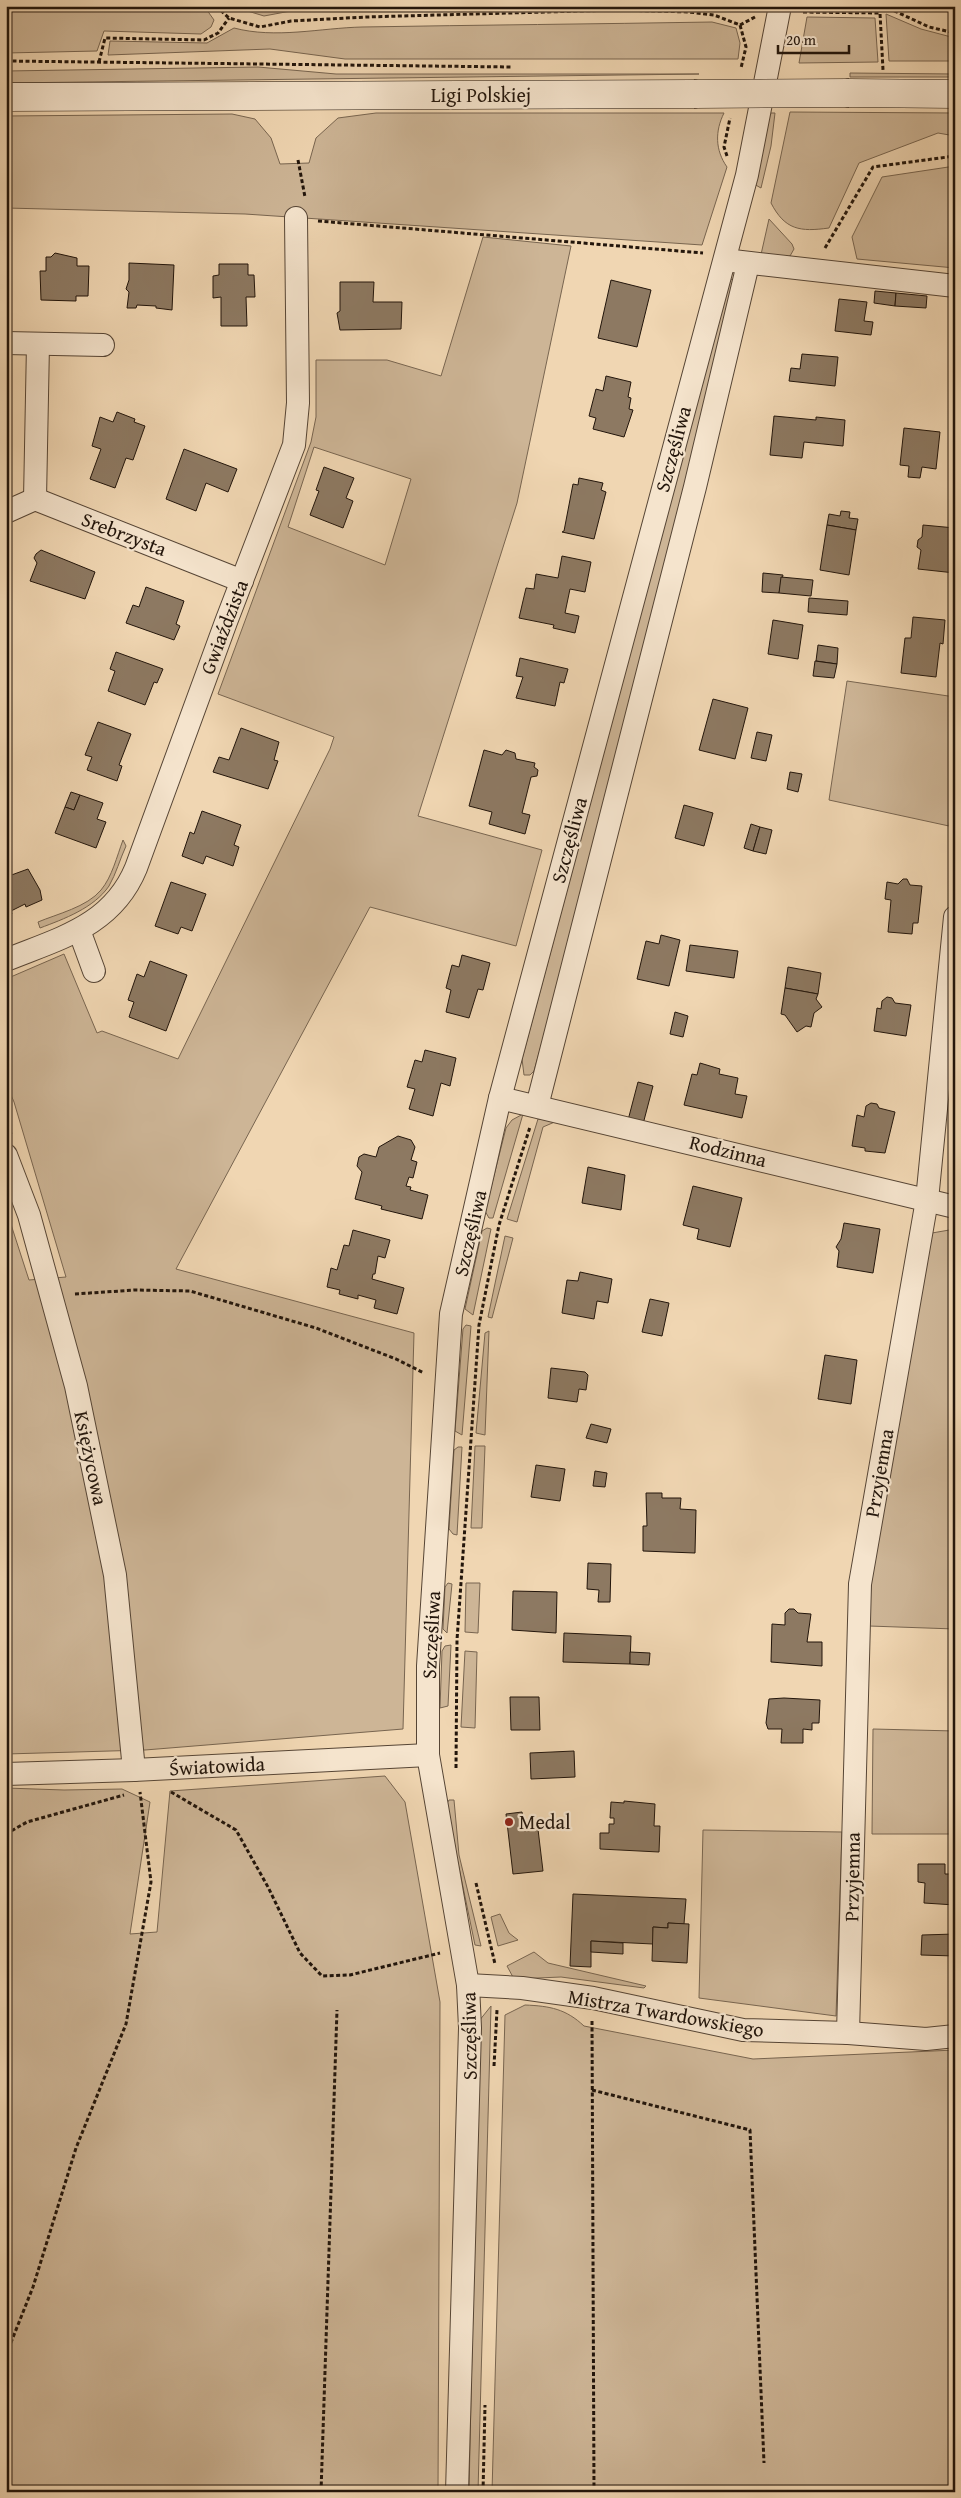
<svg xmlns="http://www.w3.org/2000/svg" width="961" height="2498" viewBox="0 0 961 2498" font-family="'Gentium Book Plus',serif">
	<style>
		.green { fill: #cdb596; stroke: #786550; fill-rule: evenodd }
		.building { fill: #8d7962; stroke: #22150b }
		.lines { fill: none; stroke-linecap: round; stroke-linejoin: round }
		.street-casing { stroke: #564535; stroke-width: 24 }
		.secondary-casing { stroke: #22150b; stroke-width: 29 }
		.path { stroke: #22150b; stroke-width: 3; stroke-dasharray: 4 2.5; stroke-linecap: butt }
		.street { stroke: #f5e4cd; stroke-width: 22 }
		.secondary { stroke: #f5e4cd; stroke-width: 28 }
		.secondary-bridge-casing { stroke: #22150b; stroke-width: 29; stroke-linecap: butt }
		.secondary-bridge { stroke: #f5e4cd; stroke-width: 28 }
		.poi-dot { fill: #8f2418; stroke: #f5e4cd; stroke-width: 2 }
		.labels { text-anchor: middle; stroke-width: 4.5; stroke-linejoin: round; paint-order: stroke }
		.street-label { font-size: 20px; fill: #22150b; stroke: #f5e4cd }
		.poi-label { font-size: 20px; fill: #22150b; stroke: #f5e4cd; text-anchor: start }
	</style>
	<rect width="100%" height="100%" fill="#f0d6b2"/>
	<filter id="stains"><feTurbulence type="fractalNoise" baseFrequency=".004" numOctaves="4"/><feColorMatrix values="0 0 0 0 .2 0 0 0 0 .09 0 0 0 0 .02 0 0 0 .5 -.17"/></filter>
	<radialGradient id="worn" r=".72"><stop offset=".6" stop-color="#630" stop-opacity="0"/><stop offset="1" stop-color="#630" stop-opacity=".3"/></radialGradient>
	<g class="green">
		<path d="M6 6H204L214 20 211 27 201 34 104 31 97 51 6 53Z"/>
		<path d="M231 6H312V7L264 16Z"/>
		<path d="M886 14 921 29 955 38V61H889Z"/>
		<path d="M807 17 875 18 878 62 799 63Z"/>
		<path d="M712 22 736 28 740 43 738 59H345L270 49 108 55 110 41 207 43 234 28C276 39 320 28 362 27 479 25 596 24 712 22Z"/>
		<path d="M258 67 336 74H699L6 83V71Z"/>
		<path d="M850 73 955 74V77H850Z"/>
		<path d="M790 112 955 113V136L938 133 859 163 829 228C800 232 785 230 771 203Z"/>
		<path d="M376 113H724C715 131 715 150 727 167L702 245 245 214 6 208V116L232 114 255 119 271 138 280 164 309 163 316 138 338 118Z"/>
		<path d="M769 113H775L771 146 761 188 752 183Z"/>
		<path d="M955 166V268L857 259 852 237 882 177Z"/>
		<path d="M769 219 792 244 794 249 790 256 775 261 760 259Z"/>
		<path d="M483 237 571 246 517 503 418 816 542 850 516 946 370 907 176 1269 414 1333 403 1729 145 1750 6 1754V1209L29 1280 66 1277 14 1102 6 1083V979L64 954 97 1033 102 1031 178 1059 330 749 334 737 218 694 311 442 316 417V360H387L441 376ZM314 447 411 479 385 565 288 527Z"/>
		<path d="M730 279 734 280 616 777 534 1071 530 1075H524L522 1059Z"/>
		<path d="M847 681 955 697V773L949 826 829 800Z"/>
		<path d="M123 840 126 846C120 859 116 874 109 886 94 908 64 919 40 928L38 922C57 914 87 907 101 890 112 877 117 856 123 840Z"/>
		<path d="M523 1114 493 1218H489L485 1211 506 1128 512 1120Z"/>
		<path d="M538 1119 557 1121 543 1127 517 1222 507 1219Z"/>
		<path d="M487 1228 491 1229 473 1315 465 1309 482 1231Z"/>
		<path d="M955 1229V1629L869 1626 871 1581 932 1233Z"/>
		<path d="M505 1236 513 1238 492 1318 488 1317Z"/>
		<path d="M466 1325 471 1326 462 1435 455 1431 463 1329Z"/>
		<path d="M489 1331 485 1435 476 1433 485 1333Z"/>
		<path d="M475 1446H485L482 1528H471Z"/>
		<path d="M458 1447H462L457 1535 453 1534 449 1529 454 1450Z"/>
		<path d="M448 1583 452 1584 447 1633 443 1629 445 1587Z"/>
		<path d="M466 1583H480L478 1633 465 1632Z"/>
		<path d="M451 1645 448 1706 440 1708 442 1651 445 1646Z"/>
		<path d="M465 1651 477 1652 475 1728 461 1727Z"/>
		<path d="M873 1729 955 1731V1834H872Z"/>
		<path d="M385 1776 405 1802 440 2002 438 2492H6V1788L64 1790 122 1789 150 1802 130 1934 157 1932 170 1791Z"/>
		<path d="M449 1800H454L459 1855 481 1946 475 1945 446 1805Z"/>
		<path d="M703 1830 842 1832 836 2016 699 1998Z"/>
		<path d="M500 1914 509 1933 518 1940 498 1946 491 1917Z"/>
		<path d="M534 1952 548 1963 646 1986 644 1988 561 1977 514 1979 507 1966Z"/>
		<path d="M525 2005C550 2006 566 2009 584 2026L753 2059 955 2050V2492H492L505 2015Z"/>
		<path d="M491 2006 478 2492H469L479 2021Z"/>
	</g>
	<g class="building">
		<path d="M55 253 77 258V266H89L88 296H76V301L41 300 40 271H46V257H51Z"/>
		<path d="M129 263 174 265 172 310 156 308V306L137 305 136 308H127L129 292 126 289 129 280Z"/>
		<path d="M219 264H248V275H254L255 297H246L247 326H221V297L213 298V276L219 275Z"/>
		<path d="M611 280 651 290 637 347 598 338Z"/>
		<path d="M340 282H374L373 302H402L401 329 340 330 337 313 340 311Z"/>
		<path d="M875 291 896 293 895 306 874 303Z"/>
		<path d="M896 293 927 296 926 308 895 306Z"/>
		<path d="M839 299 867 302 864 321 873 322 871 335 835 331Z"/>
		<path d="M802 354 838 357 835 386 789 381 791 368 800 369Z"/>
		<path d="M606 376 631 382 628 397 631 398 629 409 633 410 624 437 593 429 596 418 589 416 596 389 603 391Z"/>
		<path d="M117 412 135 419 134 422 145 426 133 460 126 458 115 488 90 479 101 449 92 446 100 417 113 422Z"/>
		<path d="M774 416 816 420V417L845 420 843 446 804 442 802 458 770 455Z"/>
		<path d="M904 428 940 432 936 469 922 467 920 478 908 477 909 466 900 465Z"/>
		<path d="M184 449 237 469 228 492 206 483 196 511 166 499Z"/>
		<path d="M324 467 354 478 346 498 353 501 343 528 310 515 319 491 316 490Z"/>
		<path d="M579 478 603 483 601 490 606 492 594 539 562 532 564 531 573 484 578 485Z"/>
		<path d="M841 511 850 512 849 518 858 519 856 530 827 525 829 514 840 516Z"/>
		<path d="M827 525 856 530 849 575 820 570Z"/>
		<path d="M923 525 955 528V573L918 569 921 550 917 547 918 540 922 537Z"/>
		<path d="M41 550 95 572 85 599 30 581 37 563 34 558 36 554Z"/>
		<path d="M562 556 591 562 585 592 570 589 565 613 579 616 575 633 553 628 554 625 519 618 526 588 534 589 536 574 558 578Z"/>
		<path d="M763 573 783 575 779 593 762 592Z"/>
		<path d="M781 577 813 580 811 596 779 593Z"/>
		<path d="M146 587 184 601 176 624 180 626 174 640 126 623 133 605 139 607Z"/>
		<path d="M809 598 848 601 847 615 808 612Z"/>
		<path d="M913 617 945 620 943 644 940 643 936 677 901 673 905 638H911Z"/>
		<path d="M773 620 803 625 798 659 768 654Z"/>
		<path d="M818 645 838 648 837 664 816 661Z"/>
		<path d="M116 652 163 669 157 683 154 682 145 705 108 691 115 671 110 669Z"/>
		<path d="M520 658 568 669 564 683 560 682 555 706 516 698 523 677 516 676Z"/>
		<path d="M815 661 837 664 834 678 813 676Z"/>
		<path d="M713 699 748 708 735 759 699 750Z"/>
		<path d="M98 722 131 734 119 765 122 766 117 781 87 770 92 757 85 755Z"/>
		<path d="M241 728 279 742 274 760 278 761 268 789 213 772 219 757 229 760Z"/>
		<path d="M757 732 772 735 766 761 751 758Z"/>
		<path d="M484 750 502 755 506 750 515 753 516 759 535 763 534 767 538 770 537 776 531 777 522 813 530 815 525 834 489 824 492 812 469 806Z"/>
		<path d="M790 772 802 774 798 792 787 789Z"/>
		<path d="M71 792 80 795 74 810 65 807Z"/>
		<path d="M80 795 103 803 97 819 106 822 96 848 55 833 65 807 74 810Z"/>
		<path d="M684 805 713 813 704 846 675 838Z"/>
		<path d="M202 811 241 825 234 845 239 847 233 866 206 856 203 864 182 856 190 832 194 834Z"/>
		<path d="M751 824 760 827 753 851 744 848Z"/>
		<path d="M760 827 772 830 766 854 753 851Z"/>
		<path d="M28 869 40 890 42 900 26 907 25 904 11 911 12 914 10 915 8 912 6 913V877Z"/>
		<path d="M903 879H907L910 885 922 886 918 923H913L912 934 888 932 891 900 885 899 887 882 898 884Z"/>
		<path d="M171 882 206 894 192 931 181 927 178 934 155 926Z"/>
		<path d="M661 935 680 940 669 986 637 979 646 941 659 944Z"/>
		<path d="M690 945 738 951 734 978 686 971Z"/>
		<path d="M462 955 490 963 483 990 478 989 469 1018 446 1012 451 990 446 988 452 965 459 967Z"/>
		<path d="M150 961 187 975 166 1031 129 1017 134 1002 128 1000 137 974 144 977Z"/>
		<path d="M788 967 821 973 818 994 785 988Z"/>
		<path d="M785 988 818 994 816 999 822 1007 814 1013 811 1027 806 1026 797 1032 785 1015 781 1014Z"/>
		<path d="M887 997 892 998 895 1003 911 1005 906 1036 874 1031 877 1008 881 1009 882 1001Z"/>
		<path d="M675 1012 688 1016 683 1037 670 1034Z"/>
		<path d="M425 1050 456 1058 450 1086 441 1083 433 1116 409 1109 415 1089 407 1087 415 1060 422 1062Z"/>
		<path d="M700 1063 720 1069 719 1074 738 1078 735 1094 747 1096 742 1118 684 1105 692 1074 697 1075Z"/>
		<path d="M638 1082 653 1086 642 1128 627 1124Z"/>
		<path d="M871 1103 877 1104 879 1108 895 1112 885 1153 865 1151V1148L852 1146 857 1115 864 1117 866 1106Z"/>
		<path d="M398 1136 411 1140 415 1147 411 1160 417 1162 413 1178 409 1177 406 1186 411 1187 410 1190 428 1195 422 1219 381 1209 382 1206 355 1199 362 1172 357 1166 359 1157 364 1154 376 1157 379 1147Z"/>
		<path d="M588 1167 625 1175 621 1210 582 1203Z"/>
		<path d="M693 1186 742 1198 730 1247 697 1239 699 1229 683 1225Z"/>
		<path d="M844 1223 880 1229 873 1273 837 1267 839 1251 836 1247 841 1239Z"/>
		<path d="M353 1230 390 1240 385 1258 378 1256 375 1274H373L372 1279 404 1288 397 1314 374 1308 376 1300 358 1295V1299L339 1294 340 1290 327 1287 331 1268 337 1270 344 1245 349 1246Z"/>
		<path d="M580 1272 612 1279 608 1303 597 1301 594 1319 562 1313 567 1280 578 1281Z"/>
		<path d="M650 1299 669 1303 662 1336 642 1332Z"/>
		<path d="M825 1355 857 1360 851 1404 818 1399Z"/>
		<path d="M551 1368 585 1372 588 1375 586 1390 579 1389 577 1402 548 1398Z"/>
		<path d="M591 1424 611 1429 607 1443 586 1438Z"/>
		<path d="M536 1465 565 1469 560 1501 531 1497Z"/>
		<path d="M595 1471 607 1473 605 1487 593 1486Z"/>
		<path d="M646 1493H662V1498H681L680 1509 696 1510 695 1553 643 1551V1526H647Z"/>
		<path d="M588 1563 611 1564 610 1602H598L599 1590 587 1589Z"/>
		<path d="M513 1591 557 1592 556 1633 512 1630Z"/>
		<path d="M789 1609H794L798 1613 811 1614 807 1642H822V1666L771 1662 772 1624 785 1625V1613Z"/>
		<path d="M564 1633 631 1636 630 1664 563 1662Z"/>
		<path d="M630 1652 650 1653 649 1665 630 1664Z"/>
		<path d="M510 1697H539L540 1730H511Z"/>
		<path d="M784 1698 820 1700 819 1723H812V1730L803 1729V1743H781L782 1729H768L766 1723 769 1699Z"/>
		<path d="M574 1751 575 1777 531 1779 530 1753Z"/>
		<path d="M624 1801 655 1804 654 1826H660L659 1852 600 1849V1833H609V1824H614V1818H610L611 1802 624 1803Z"/>
		<path d="M522 1812 524 1822 537 1821 543 1871 513 1874 506 1814Z"/>
		<path d="M918 1864H945V1874H955V1905L924 1903 925 1883 918 1882Z"/>
		<path d="M573 1894 686 1899 684 1924 668 1923V1928L653 1927V1944L591 1941V1967L570 1966Z"/>
		<path d="M668 1923 689 1924 687 1963 652 1961 653 1927 668 1928Z"/>
		<path d="M955 1934V1956L921 1955 922 1935Z"/>
		<path d="M591 1941 623 1943V1954L591 1952Z"/>
	</g>
	<g class="lines">
		<g class="street-casing">
			<g id="street">
				<path d="M733 261 955 286"/>
				<path d="M6 343 103 345"/>
				<path d="M35 499 38 344"/>
				<path d="M6 512 35 499 242 581"/>
				<path d="M79 930 94 971"/>
				<path d="M6 960C60 938 112 926 136 868L226 622 294 445 298 403 296 218"/>
				<path d="M500 1098 955 1207"/>
				<path d="M537 1106 695 487 748 264"/>
				<path d="M6 1155 29 1215 76 1386 115 1575 134 1770"/>
				<path d="M6 1774 134 1770 428 1755"/>
				<path d="M468 1985 522 1988 593 1998 743 2030 848 2033 926 2039 955 2036"/>
				<path d="M848 2033 860 1584 927 1200 955 917"/>
				<path d="M457 2492 470 2028 468 1985 428 1755V1666L451 1314 500 1098 747 175 780 6"/>
			</g>
		</g>
		<g class="secondary-casing">
			<g id="secondary">
				<path d="M849 93 955 94"/>
				<path d="M6 97 694 94"/>
			</g>
		</g>
		<g class="path">
			<path d="M216 6 229 18 260 27 291 21 366 17 617 10 689 12 714 15 740 25 746 47 741 68"/>
			<path d="M843 6 886 7 929 27 955 33"/>
			<path d="M803 12 880 13 883 70"/>
			<path d="M740 25 755 17"/>
			<path d="M6 61 512 67"/>
			<path d="M99 62 105 38 204 40 218 33 229 18"/>
			<path d="M727 156 724 147 730 118"/>
			<path d="M298 160 305 197"/>
			<path d="M318 221 703 253"/>
			<path d="M825 248 873 167 955 156"/>
			<path d="M6 1120 11 1134"/>
			<path d="M75 1294 135 1290 190 1291 316 1328 396 1359 424 1373"/>
			<path d="M456 1768 457 1640 479 1325 499 1225 530 1127"/>
			<path d="M171 1792 236 1830 268 1887 300 1953 322 1976 350 1975 440 1953"/>
			<path d="M6 1834 27 1822 124 1795"/>
			<path d="M476 1883 495 1964"/>
			<path d="M592 2021 594 2492"/>
			<path d="M494 2066 497 2010"/>
			<path d="M592 2090 750 2130 764 2463"/>
			<path d="M6 2355 33 2287 76 2148 126 2024 151 1882 140 1792"/>
			<path d="M321 2492 337 2010"/>
			<path d="M483 2492 485 2405"/>
		</g>
		<use href="#street" class="street"/>
		<use href="#secondary" class="secondary"/>
		<g class="secondary-bridge-casing">
			<path id="secondary-bridge" d="M694 94 849 93"/>
		</g>
		<use href="#secondary-bridge" class="secondary-bridge"/>
	</g>
	<circle class="poi-dot" cx="509" cy="1822" r="5"/>
	<g class="labels">
		<g class="street-label">
			<text x="481" y="102">Ligi Polskiej</text>
			<text transform="translate(673 449) rotate(-75)" y="7">Szczęśliwa</text>
			<text transform="translate(124 534) rotate(21)" y="7">Srebrzysta</text>
			<text transform="translate(224 627) rotate(-69)" y="7">Gwiaździsta</text>
			<text transform="translate(569 840) rotate(-75)" y="7">Szczęśliwa</text>
			<text transform="translate(728 1151) rotate(14)" y="7">Rodzinna</text>
			<text transform="translate(470 1233) rotate(-77)" y="7">Szczęśliwa</text>
			<text transform="translate(91 1458) rotate(78)" y="7">Księżycowa</text>
			<text transform="translate(879 1473) rotate(-80)" y="7">Przyjemna</text>
			<text transform="translate(431 1635) rotate(-87)" y="7">Szczęśliwa</text>
			<text transform="translate(217 1766) rotate(-3)" y="7">Światowida</text>
			<text transform="translate(852 1877) rotate(-89)" y="7">Przyjemna</text>
			<text transform="translate(666 2013) rotate(10)" y="7">Mistrza Twardowskiego</text>
			<text transform="translate(469 2036) rotate(-91)" y="7">Szczęśliwa</text>
		</g>
		<g class="poi-label">
			<text x="519" y="1829">Medal</text>
		</g>
	</g>
	<rect width="961" height="2498" fill="none" stroke="#f0d6b2" stroke-width="25"/>
	<rect x="8" y="8" width="946" height="2483" fill="none" stroke="#22150b" stroke-width="2.5"/>
	<rect x="12" y="12" width="936" height="2473" fill="none" stroke="#22150b"/>
	<path d="M778 45v8h71v-8" fill="none" stroke="#22150b" stroke-width="2.5"/>
	<text x="786" y="45" font-size="15" fill="#22150b" stroke="#f5e4cd" stroke-width="4" paint-order="stroke">20 m</text>
	<rect width="100%" height="100%" filter="url(#stains)"/>
	<rect width="100%" height="100%" fill="url(#worn)"/>
</svg>
